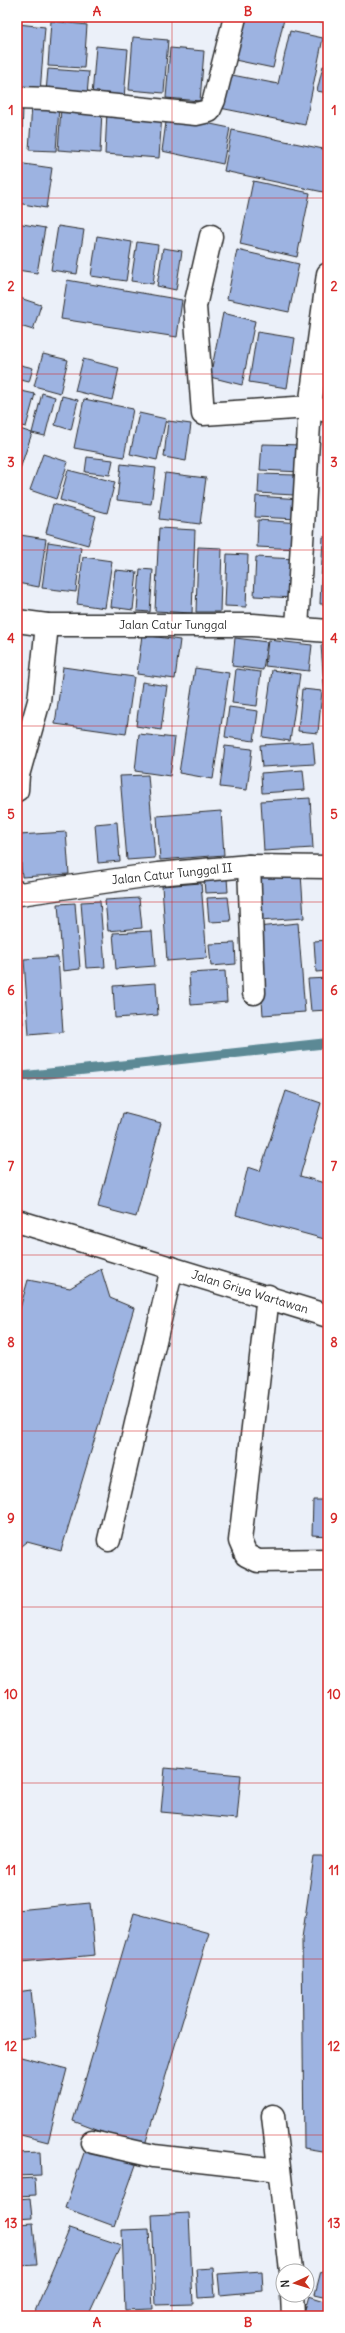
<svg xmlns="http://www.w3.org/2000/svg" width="345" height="2333" viewBox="0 0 345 2333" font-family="Delius,sans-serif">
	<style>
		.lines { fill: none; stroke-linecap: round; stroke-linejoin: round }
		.stream { stroke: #5c8995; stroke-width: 10 }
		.building { fill: #9db3e1; stroke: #2b2b2b }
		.minor-casing { stroke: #2b2b2b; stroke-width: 25 }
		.minor { stroke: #fff; stroke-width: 22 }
		.grid { fill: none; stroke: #d62828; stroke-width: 1; stroke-opacity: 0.55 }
		.labels { text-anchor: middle; stroke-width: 3.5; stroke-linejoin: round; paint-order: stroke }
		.street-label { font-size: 12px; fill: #2b2b2b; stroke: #fff }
		.neatline { fill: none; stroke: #d62828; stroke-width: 1.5 }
		.grid-label { font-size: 13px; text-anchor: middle; font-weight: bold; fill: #d62828 }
	</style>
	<rect width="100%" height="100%" fill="#ebf0f9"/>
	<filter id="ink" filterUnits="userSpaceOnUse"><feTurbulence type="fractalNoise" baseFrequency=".025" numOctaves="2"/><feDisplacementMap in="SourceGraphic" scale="8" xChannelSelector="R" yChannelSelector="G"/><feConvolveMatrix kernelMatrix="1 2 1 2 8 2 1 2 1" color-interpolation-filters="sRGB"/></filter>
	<g filter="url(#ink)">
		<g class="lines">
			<path class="stream" d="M17 1077 328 1043"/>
		</g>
		<g class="building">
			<path d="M239 17H275L284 19 273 68 230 59Z"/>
			<path d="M295 17H323L322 22Z"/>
			<path d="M51 21 87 25 84 68 48 66Z"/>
			<path d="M18 24 45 27 40 93 17 91Z"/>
			<path d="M290 31 323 38 305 125 215 107 222 73 278 84Z"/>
			<path d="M133 37 168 40 164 93 129 90Z"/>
			<path d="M96 46 128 49 124 98 92 96Z"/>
			<path d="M170 48 204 51 200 101 166 98Z"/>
			<path d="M323 66 328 67V93L317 91Z"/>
			<path d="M48 69 89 72 87 95 46 92Z"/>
			<path d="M32 105 59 107 56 151 29 150Z"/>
			<path d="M17 106H23L22 137H17Z"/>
			<path d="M61 108 102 110 100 153 58 150Z"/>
			<path d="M107 111 162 114 159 158 105 154Z"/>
			<path d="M167 115 230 128 223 164 162 151Z"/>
			<path d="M232 130 328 150V193L224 171Z"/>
			<path d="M17 163 52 168 46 208 17 203Z"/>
			<path d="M253 181 310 193 297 257 240 244Z"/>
			<path d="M17 223 45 228 37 273 17 270Z"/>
			<path d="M58 226 84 230 77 274 51 270Z"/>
			<path d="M97 236 132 242 126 281 91 276Z"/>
			<path d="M137 242 158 245 153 284 131 281Z"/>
			<path d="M163 248 182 251 176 290 157 286Z"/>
			<path d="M237 250 299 264 289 312 227 299Z"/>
			<path d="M67 280 182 300 177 337 61 319Z"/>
			<path d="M17 297 41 305 33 330 17 325Z"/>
			<path d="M223 313 255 321 242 385 210 377Z"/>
			<path d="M257 332 295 338 287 388 249 382Z"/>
			<path d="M43 354 68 360 60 393 34 386Z"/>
			<path d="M83 359 119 368 112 400 75 391Z"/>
			<path d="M17 364 33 368 29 382 17 379Z"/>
			<path d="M318 366 328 368V390L314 388Z"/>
			<path d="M17 390 35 394 26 427 17 425Z"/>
			<path d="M42 393 55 397 45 436 32 433Z"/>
			<path d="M62 396 78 400 71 430 55 425Z"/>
			<path d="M84 399 133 409 124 457 74 448Z"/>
			<path d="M139 413 166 419 157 460 130 454Z"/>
			<path d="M168 421 191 424 186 461 164 457Z"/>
			<path d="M17 428 32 433 17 478Z"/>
			<path d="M262 444 303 445 301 472 260 470Z"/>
			<path d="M43 454 68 462 56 499 30 490Z"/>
			<path d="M87 457 113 460 110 475 85 472Z"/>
			<path d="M121 464 156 468 151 504 117 500Z"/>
			<path d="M68 470 115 482 107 513 60 500Z"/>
			<path d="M165 473 206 478 200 524 159 519Z"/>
			<path d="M259 474 295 475 294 495 258 493Z"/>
			<path d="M256 496 300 499 299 519 255 517Z"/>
			<path d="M53 504 96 516 88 545 46 533Z"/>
			<path d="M258 520 300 523 299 549 257 547Z"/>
			<path d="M159 528 195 530 192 613 155 611Z"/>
			<path d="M20 535 46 539 39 587 17 583Z"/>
			<path d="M323 537H328V604H320Z"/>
			<path d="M48 542 81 547 76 592 42 588Z"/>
			<path d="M198 547 222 548 220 612H196Z"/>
			<path d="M227 554 248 555 246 607 225 606Z"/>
			<path d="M83 557 112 561 105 608 77 604Z"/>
			<path d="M256 557 296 559 295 598 254 596Z"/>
			<path d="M140 569 153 570 150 612 137 611Z"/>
			<path d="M115 570 137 572 133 610 111 607Z"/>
			<path d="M142 635 180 640 175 679 137 674Z"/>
			<path d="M235 638 267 642 263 670 232 666Z"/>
			<path d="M268 640 312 645 309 671 265 666Z"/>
			<path d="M328 644V713H326L321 645Z"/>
			<path d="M63 667 134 677 126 734 55 724Z"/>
			<path d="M195 668 229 673 213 779 179 773Z"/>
			<path d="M236 669 261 672 257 706 232 703Z"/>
			<path d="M272 670 300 674 290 741 263 737Z"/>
			<path d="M142 682 167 686 161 730 136 726Z"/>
			<path d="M302 689 322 691 318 733 298 731Z"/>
			<path d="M229 707 258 711 254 741 225 737Z"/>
			<path d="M139 734 175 738 170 776 135 771Z"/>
			<path d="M313 742 315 764 262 767 260 745Z"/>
			<path d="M225 746 252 749 247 790 220 787Z"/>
			<path d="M303 770 305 790 262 793 261 773Z"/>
			<path d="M148 775 155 858 127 860 120 776Z"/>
			<path d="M310 798 313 848 264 851 261 801Z"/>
			<path d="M221 811 224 855 160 860 157 816Z"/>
			<path d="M117 822 120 861 98 863 95 824Z"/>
			<path d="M66 832 69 874 22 877 19 835Z"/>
			<path d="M301 874 304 918 259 921 256 878Z"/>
			<path d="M227 878 228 892 205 893 204 880Z"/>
			<path d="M201 883 207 958 167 961 162 886Z"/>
			<path d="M228 897 231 921 209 922 207 898Z"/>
			<path d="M139 898 142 928 108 931 105 900Z"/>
			<path d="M100 901 105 967 86 968 81 902Z"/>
			<path d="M75 903 80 969 63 971 58 904Z"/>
			<path d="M298 923 305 1012 263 1015 257 927Z"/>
			<path d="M152 931 155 966 116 969 113 933Z"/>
			<path d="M328 940V971L316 972 314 941Z"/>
			<path d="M235 943 236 964 211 966 209 944Z"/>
			<path d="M17 953 23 1024H17Z"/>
			<path d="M58 957 63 1032 29 1035 24 959Z"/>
			<path d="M225 971 227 1002 191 1005 189 973Z"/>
			<path d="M328 978V1010L311 1011 308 979Z"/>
			<path d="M156 983 158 1015 115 1018 113 986Z"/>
			<path d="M286 1091 321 1103 300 1176 328 1184V1240L236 1215 248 1167 260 1171Z"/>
			<path d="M123 1113 161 1123 136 1217 98 1207Z"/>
			<path d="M101 1269 110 1298 134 1308 61 1551 27 1542 17 1550V1319L28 1280 70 1288Z"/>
			<path d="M313 1500H328V1536L312 1535Z"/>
			<path d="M165 1768 241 1775 237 1819 161 1812Z"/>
			<path d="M314 1857H328V2152L304 2148 302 1938Z"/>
			<path d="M90 1903 95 1955 22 1962 17 1910Z"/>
			<path d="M134 1913 209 1933 144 2148 73 2121Z"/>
			<path d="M31 1990 36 2037 17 2039V1992Z"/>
			<path d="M17 2056 67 2069 48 2142 17 2134Z"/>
			<path d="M87 2144 137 2162 114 2226 65 2208Z"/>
			<path d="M40 2152 41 2175 17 2176V2153Z"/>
			<path d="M35 2178 36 2195 17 2196V2179Z"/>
			<path d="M30 2198 32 2218 17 2219V2199Z"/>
			<path d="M189 2213 193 2304 156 2305 152 2215Z"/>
			<path d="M33 2223 37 2265 17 2266V2224Z"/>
			<path d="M70 2228 121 2245 88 2316H33Z"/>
			<path d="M149 2229 153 2309 125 2310 122 2230Z"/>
			<path d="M213 2268 215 2297 198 2298 196 2269Z"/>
			<path d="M262 2271 263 2291 220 2295 218 2274Z"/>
			<path d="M321 2271 328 2273V2297L315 2294Z"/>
			<path d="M309 2296 328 2302V2316H303Z"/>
			<path d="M185 2311 186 2316H146V2313Z"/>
		</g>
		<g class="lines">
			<g class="minor-casing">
				<g id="minor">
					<path d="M17 98 48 99 196 114 209 111 214 100 235 17"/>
					<path d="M211 236 195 306 203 414 310 407 328 411"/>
					<path d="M17 621 47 625H253L328 631"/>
					<path d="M297 628 310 407 328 274"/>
					<path d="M17 790 18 775 39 701 47 625"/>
					<path d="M249 866 254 993"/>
					<path d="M17 892 20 894 158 874 249 866 328 867"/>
					<path d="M17 1221 328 1316"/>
					<path d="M268 1296 240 1541 246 1555 258 1561 328 1560"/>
					<path d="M109 1540 172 1268"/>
					<path d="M273 2116 291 2271"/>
					<path d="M92 2142 154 2156 279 2170"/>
					<path d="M292 2295 293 2316"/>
				</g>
			</g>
			<use href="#minor" class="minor"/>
		</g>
	</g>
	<path class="grid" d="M172 17V2316M17 198H328M17 374H328M17 550H328M17 726H328M17 902H328M17 1078H328M17 1255H328M17 1431H328M17 1607H328M17 1783H328M17 1959H328M17 2135H328"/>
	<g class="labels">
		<g class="street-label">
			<text x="173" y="629">Jalan Catur Tunggal</text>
			<text transform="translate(172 874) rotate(-6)" y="4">Jalan Catur Tunggal II</text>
			<text transform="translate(250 1292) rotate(17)" y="4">Jalan Griya Wartawan</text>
		</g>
	</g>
	<rect width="345" height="2333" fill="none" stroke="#fff" stroke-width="44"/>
	<g transform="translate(295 2283) rotate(266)"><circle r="19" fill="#ffffff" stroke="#aaaaaa"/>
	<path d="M0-3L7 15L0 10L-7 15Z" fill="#c8321e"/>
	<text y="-6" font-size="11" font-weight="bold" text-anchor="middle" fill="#2b2b2b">N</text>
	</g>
	<rect x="22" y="22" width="301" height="2289" class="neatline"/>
	<g class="grid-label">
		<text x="97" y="16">A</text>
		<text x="248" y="16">B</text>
		<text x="11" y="115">1</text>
		<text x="334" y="115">1</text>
		<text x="11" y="291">2</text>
		<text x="334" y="291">2</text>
		<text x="11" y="467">3</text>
		<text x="334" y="467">3</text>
		<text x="11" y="643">4</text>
		<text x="334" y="643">4</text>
		<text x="11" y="819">5</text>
		<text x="334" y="819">5</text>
		<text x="11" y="995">6</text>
		<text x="334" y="995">6</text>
		<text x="11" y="1171">7</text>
		<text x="334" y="1171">7</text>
		<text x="11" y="1347">8</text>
		<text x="334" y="1347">8</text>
		<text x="11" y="1523">9</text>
		<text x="334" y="1523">9</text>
		<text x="11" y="1699">10</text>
		<text x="334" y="1699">10</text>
		<text x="11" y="1875">11</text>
		<text x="334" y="1875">11</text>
		<text x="11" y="2051">12</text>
		<text x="334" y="2051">12</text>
		<text x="11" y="2228">13</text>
		<text x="334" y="2228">13</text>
		<text x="97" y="2327">A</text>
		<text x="248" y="2327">B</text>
	</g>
</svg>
